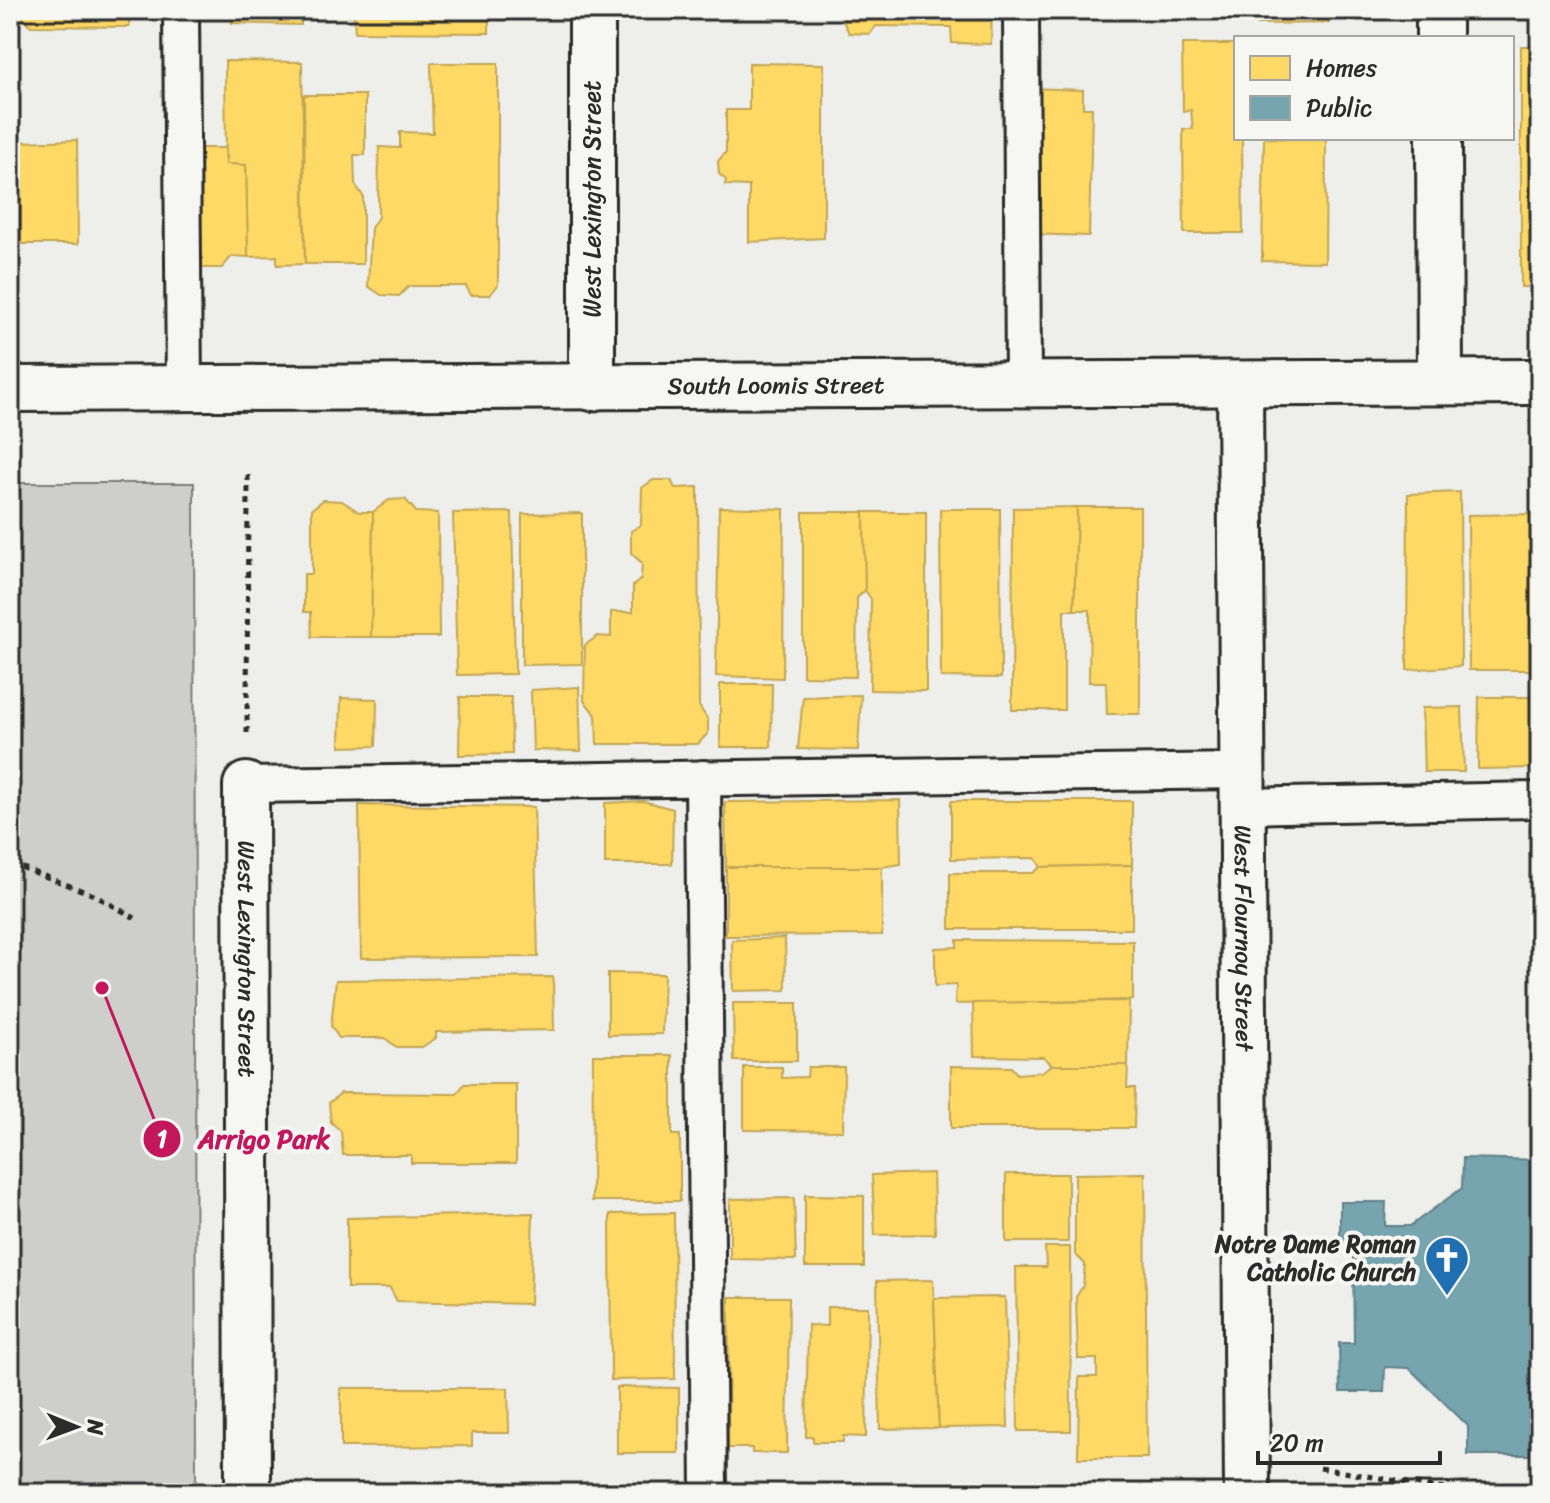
<svg xmlns="http://www.w3.org/2000/svg" width="1550" height="1503" viewBox="0 0 1550 1503" font-family="Sriracha,sans-serif">
	<style>
		.green { fill: #cececa; stroke: #7c7c7a; stroke-width: 2 }
		.homes { fill: #ffd966; stroke: #bfa554; stroke-width: 2 }
		.public { fill: #76a5af; stroke: #608087; stroke-width: 2 }
		.lines { fill: none; stroke-linecap: round; stroke-linejoin: round }
		.service-casing { stroke: #2b2b2b; stroke-width: 40 }
		.minor-casing { stroke: #2b2b2b; stroke-width: 50 }
		.tertiary-casing { stroke: #2b2b2b; stroke-width: 50 }
		.path { stroke: #2b2b2b; stroke-width: 5; stroke-dasharray: 6 6; stroke-linecap: butt }
		.service { stroke: #f6f6f2; stroke-width: 34 }
		.minor { stroke: #f6f6f2; stroke-width: 44 }
		.tertiary { stroke: #f6f6f2; stroke-width: 44 }
		.labels { text-anchor: middle; stroke-width: 8; stroke-linejoin: round; paint-order: stroke }
		.street-label { font-size: 24px; fill: #2b2b2b; stroke: #f6f6f2 }
		.poi-label { font-size: 24px; font-weight: bold; fill: #2b2b2b; stroke: #f6f6f2; text-anchor: end }
		.leader { fill: none; stroke: #c2185b; stroke-width: 3 }
		.callout-dot { fill: #c2185b; stroke: #f6f6f2; stroke-width: 3 }
		.mark-label { font-size: 24px; text-anchor: middle; font-weight: bold; fill: #fff }
		.callout-label { font-size: 26px; text-anchor: middle; font-weight: bold; fill: #c2185b; stroke: #f6f6f2; stroke-width: 8; stroke-linejoin: round; paint-order: stroke }
	</style>
	<rect width="100%" height="100%" fill="#eeeeea"/>
	<filter id="ink" filterUnits="userSpaceOnUse"><feTurbulence type="fractalNoise" baseFrequency=".0125" numOctaves="2"/><feDisplacementMap in="SourceGraphic" scale="16" xChannelSelector="R" yChannelSelector="G"/><feConvolveMatrix kernelMatrix="1 2 1 2 8 2 1 2 1" color-interpolation-filters="sRGB"/></filter>
	<g filter="url(#ink)">
		<path class="green" d="M10 483H194L196 1493H10Z"/>
		<g class="homes">
			<path d="M10 10H129V27L31 26 22 18H10Z"/>
			<path d="M233 10H301V25L232 23Z"/>
			<path d="M333 10H489V33L355 32 354 15 333 16Z"/>
			<path d="M851 10H992L991 44 952 43 951 27 876 26 870 34 849 33 844 23 846 13Z"/>
			<path d="M1258 10H1329V23L1258 24Z"/>
			<path d="M1182 44H1236V138H1242L1243 233H1184L1183 129H1193L1191 110 1183 112Z"/>
			<rect x="1521" y="46" width="19" height="241"/>
			<path d="M225 61 302 62 305 264 277 265V256L248 257 246 165 226 164Z"/>
			<path d="M431 63H498V285L490 295H471L466 286H409L399 296 381 295 368 286 371 228 378 217 379 147 400 148V132L433 133Z"/>
			<path d="M749 63 824 64V238L749 242V186L725 185 726 180 719 174 718 161 726 152V110H749Z"/>
			<path d="M1029 88 1083 90V108H1092L1089 236 1026 234Z"/>
			<path d="M304 95H365V155H354L355 184 363 196V264H305Z"/>
			<path d="M1264 138 1326 140 1325 262 1262 261Z"/>
			<path d="M77 140 78 244H21L20 142Z"/>
			<path d="M10 142H20L21 244H10Z"/>
			<path d="M187 148H225L226 164 246 165 248 257 232 256 222 268H199Z"/>
			<path d="M653 480H671L675 488 698 487 699 706 708 720V733L698 744H597L596 715 584 701 585 645 598 636 611 637V612H633V586L641 579 642 563 631 553V531L641 525 642 488Z"/>
			<path d="M1460 492 1461 666 1407 670 1408 494Z"/>
			<path d="M405 499 416 512 438 513 439 637H371L373 512 389 500Z"/>
			<path d="M323 500 342 501 359 512H373L371 637H312L311 612H304V574H312V509Z"/>
			<path d="M719 507 784 509 783 678 716 676Z"/>
			<path d="M1077 507H1140V714H1107L1106 682H1089L1090 610H1074Z"/>
			<path d="M1077 507 1074 610H1064V710H1012L1013 508Z"/>
			<path d="M940 509H1000L1001 678 941 677Z"/>
			<path d="M512 512 515 674 457 675 453 513Z"/>
			<path d="M803 512H864L865 590 857 598 856 677 803 676Z"/>
			<path d="M864 512H926V691L870 690 871 599 865 590Z"/>
			<path d="M582 513V664L522 665V514Z"/>
			<path d="M1534 514 1536 670H1469L1468 515Z"/>
			<path d="M720 684H772L771 747H720Z"/>
			<path d="M579 687 581 751 533 750 531 690Z"/>
			<path d="M861 695 858 750 798 749 803 697Z"/>
			<path d="M460 697H511L512 754 459 755Z"/>
			<path d="M1479 697H1535L1537 768 1478 769Z"/>
			<path d="M341 698 377 699 376 746 340 747Z"/>
			<path d="M1462 707 1464 772H1424L1422 708Z"/>
			<path d="M900 800 901 864 882 867H726L725 802Z"/>
			<path d="M643 801 673 809 672 864H605V803Z"/>
			<path d="M951 801H1132V865L1041 867 1035 858 951 859Z"/>
			<path d="M359 805 534 807 538 957 361 958Z"/>
			<path d="M1132 865V929H950V873H1033L1041 867Z"/>
			<path d="M726 867H882V935L726 936Z"/>
			<path d="M785 938 786 990 733 991 732 940Z"/>
			<path d="M957 940 1133 941V1000L955 1004 956 985 935 986V948L957 947Z"/>
			<path d="M608 973 664 974 662 1034 608 1035Z"/>
			<path d="M553 977 554 1030 436 1032V1038L422 1047H396L385 1038H339L331 1026 336 980Z"/>
			<path d="M1129 1001 1128 1065H1052L1044 1057 974 1056 973 1003Z"/>
			<path d="M733 1003H797V1061H734Z"/>
			<path d="M593 1055H672V1135H680V1201H592Z"/>
			<path d="M1052 1065H1128L1127 1088H1135L1134 1128H951V1066L1011 1067 1017 1074 1041 1072Z"/>
			<path d="M744 1067H782V1078L807 1077 808 1067H844L843 1131 744 1130Z"/>
			<path d="M464 1084H516V1163H411V1155H343L341 1131 331 1122 329 1103 341 1093 457 1094Z"/>
			<path d="M933 1173 935 1234 875 1235 872 1175Z"/>
			<path d="M1145 1173 1147 1458H1078L1079 1377H1097V1359H1078L1076 1297 1083 1286 1085 1264 1075 1254V1174Z"/>
			<rect x="1006" y="1174" width="62" height="68"/>
			<path d="M805 1195 864 1196V1267H805Z"/>
			<path d="M794 1198 796 1260 730 1259V1199Z"/>
			<path d="M533 1213 530 1304 397 1301 390 1288H347V1218Z"/>
			<path d="M674 1213 675 1379 611 1380 610 1214Z"/>
			<path d="M1045 1247H1070L1071 1431H1018L1016 1267H1046Z"/>
			<path d="M933 1280 939 1428 880 1429 877 1281Z"/>
			<path d="M729 1297H789L787 1453H752V1448H728Z"/>
			<path d="M1005 1297 1008 1427 939 1428 934 1298Z"/>
			<path d="M827 1307H868L866 1437 843 1436V1442H813V1437H806L808 1325 827 1326Z"/>
			<path d="M617 1387 679 1388V1453H617Z"/>
			<path d="M341 1388H508L509 1433H472V1446L341 1447Z"/>
		</g>
		<path class="public" d="M1463 1158 1540 1160V1455H1468V1426L1409 1368 1385 1367 1384 1392H1340L1339 1343H1354L1353 1250H1340V1202H1386L1385 1226H1410L1462 1188Z"/>
		<g class="lines">
			<g class="service-casing">
				<g id="service">
					<path d="M181 10 184 388"/>
					<path d="M1021 10 1023 386"/>
					<path d="M703 778 709 1493"/>
					<path d="M246 785 1242 771"/>
					<path d="M1242 806 1540 800"/>
				</g>
			</g>
			<g class="minor-casing">
				<g id="minor">
					<path d="M1439 10V38"/>
					<path d="M1439 138 1440 382"/>
					<path id="s1" d="M1240 384 1247 1493"/>
					<path d="M592 388V10"/>
					<path id="s2" d="M246 785 248 1493"/>
				</g>
			</g>
			<g class="tertiary-casing">
				<g id="tertiary">
					<path id="s3" d="M10 389 1540 382"/>
				</g>
			</g>
			<g class="path">
				<path d="M247 733 248 474"/>
				<path d="M10 863 94 895 135 918"/>
				<path d="M1320 1468 1468 1493"/>
			</g>
			<use href="#service" class="service"/>
			<use href="#minor" class="minor"/>
			<use href="#tertiary" class="tertiary"/>
		</g>
	</g>
	<defs>
		<g id="church-pin" transform="scale(2.3)"><path d="M0 17L-7.5 6A9.5 9.5 0 1 1 7.5 6Z" fill="#1f6fb2" stroke="#f6f6f2"/><path d="M-1.2-6h2.4v3.5h3.3v2.4h-3.3V6h-2.4V-.1h-3.3v-2.4h3.3Z" fill="#fff"/></g>
	</defs>
	<g fill-rule="evenodd">
		<use href="#church-pin" x="1447" y="1258"/>
	</g>
	<g class="labels">
		<g class="street-label">
			<text transform="translate(592 199) rotate(-90)" y="8">West Lexington Street</text>
			<text dy="8" stroke="none"><textPath href="#s3" startOffset="766">South Loomis Street</textPath></text>
			<text dy="8" stroke="none"><textPath href="#s1" startOffset="554">West Flournoy Street</textPath></text>
			<text dy="8" stroke="none"><textPath href="#s2" startOffset="174">West Lexington Street</textPath></text>
		</g>
		<g class="poi-label">
			<text x="1416" y="1252">Notre Dame Roman<tspan x="1416" dy="28">Catholic Church</tspan></text>
		</g>
	</g>
	<path class="leader" d="M102 988L162 1139"/>
	<g class="callout-dot">
		<circle cx="102" cy="988" r="8"/>
		<circle cx="162" cy="1139" r="20"/>
	</g>
	<g class="mark-label">
		<text x="162" y="1147">1</text>
	</g>
	<g class="callout-label">
		<text x="264" y="1148">Arrigo Park</text>
	</g>
	<rect width="1550" height="1503" fill="none" stroke="#f6f6f2" stroke-width="40"/>
	<rect x="20" y="20" width="1510" height="1463" fill="none" stroke="#2b2b2b" stroke-width="3" filter="url(#ink)"/>
	<rect x="1234" y="36" width="280" height="104" fill="#f6f6f2" stroke="#a5a5a2" stroke-width="2"/>
	<rect x="1250" y="56" width="40" height="24" fill="#ffd966" stroke="#a5a5a2" stroke-width="2"/>
	<text x="1306" y="76" font-size="24" fill="#2b2b2b">Homes</text>
	<rect x="1250" y="96" width="40" height="24" fill="#76a5af" stroke="#a5a5a2" stroke-width="2"/>
	<text x="1306" y="116" font-size="24" fill="#2b2b2b">Public</text>
	<g transform="translate(76 1427) rotate(91)" stroke="#f6f6f2" stroke-width="6" paint-order="stroke">
	<path d="M0-6L14 30L0 20L-14 30Z" fill="#2b2b2b"/>
	<text y="-12" font-size="22" font-weight="bold" text-anchor="middle" fill="#2b2b2b">N</text>
	</g>
	<path d="M1258 1451v12h182v-12" fill="none" stroke="#2b2b2b" stroke-width="4"/>
	<text x="1270" y="1451" font-size="24" fill="#2b2b2b" stroke="#f6f6f2" stroke-width="6" paint-order="stroke">20 m</text>
</svg>
